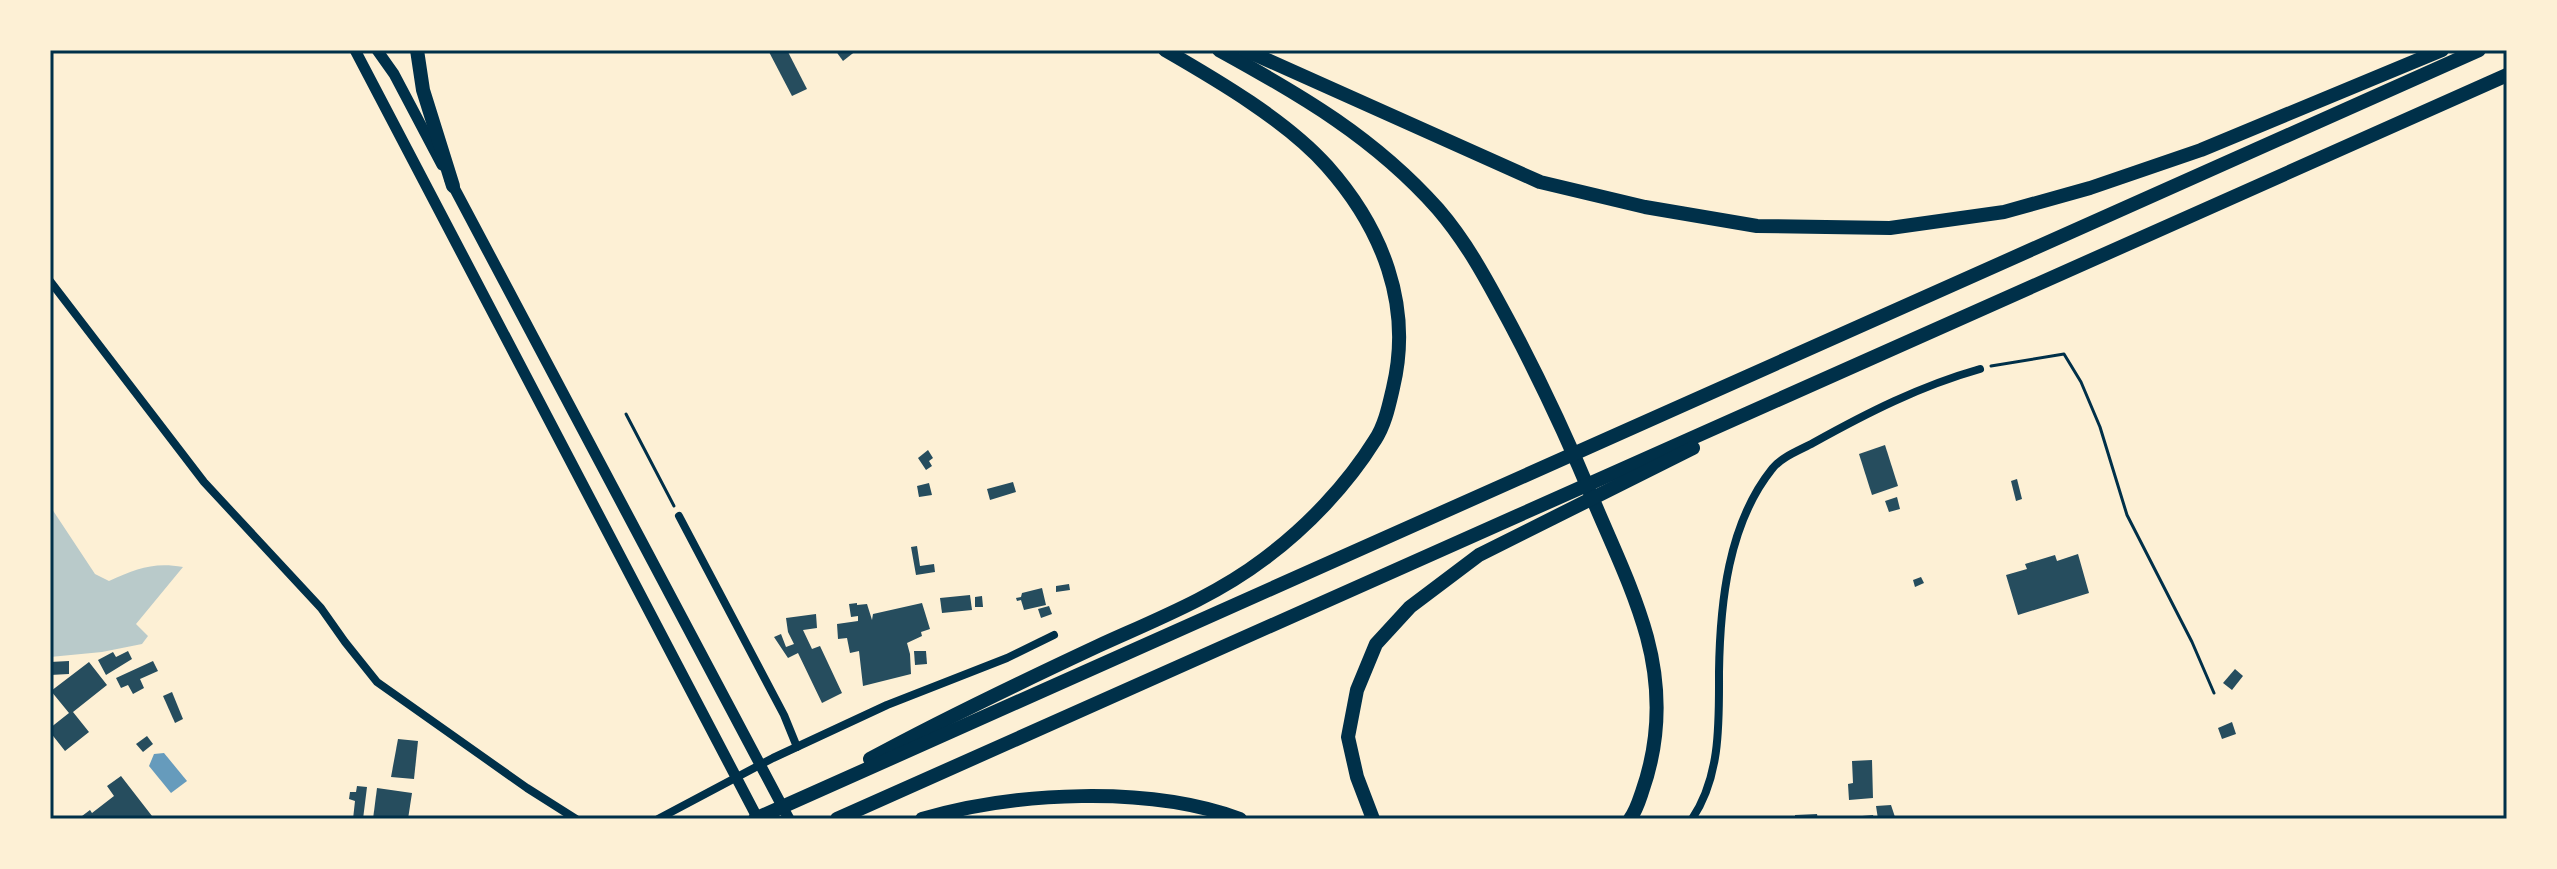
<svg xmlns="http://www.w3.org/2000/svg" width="2557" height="869" viewBox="0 0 2557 869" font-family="Ubuntu,sans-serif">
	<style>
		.green { fill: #b9caca }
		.water { fill: #669bbc }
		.building { fill: #264d5e }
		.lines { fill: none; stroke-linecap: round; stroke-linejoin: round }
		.path { stroke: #003049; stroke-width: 3 }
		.minor { stroke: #003049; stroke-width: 8 }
		.secondary { stroke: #003049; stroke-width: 11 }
		.motorway { stroke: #003049; stroke-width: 14 }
		.neatline { fill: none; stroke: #003049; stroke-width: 3 }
	</style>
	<rect width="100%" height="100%" fill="#fdf0d5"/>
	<path class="green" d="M50 506 95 574 109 581C137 569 152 562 183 567L136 624 148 636 142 644 102 652 50 657Z"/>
	<path class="water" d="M164 753 187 781 171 793 149 766 154 754Z"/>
	<g class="building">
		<path d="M768 50H787L807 89 792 96Z"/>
		<path d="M835 50H857L843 61Z"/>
		<path d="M1885 445 1898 486 1872 495 1859 454Z"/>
		<path d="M928 450 933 458 929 461 932 466 926 470 918 458Z"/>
		<path d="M2017 479 2022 499 2016 501 2011 481Z"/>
		<path d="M1013 482 1016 492 990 500 987 489Z"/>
		<path d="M929 483 932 495 919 497 917 486Z"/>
		<path d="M1897 497 1900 509 1889 512 1885 501Z"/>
		<path d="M917 546 920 566 934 564 935 572 916 575 911 547Z"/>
		<path d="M2078 554 2089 593 2018 615 2006 575 2027 569 2025 564 2055 555 2057 561Z"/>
		<path d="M1921 577 1924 583 1915 587 1913 580Z"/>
		<path d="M1069 584 1070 590 1056 592V586Z"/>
		<path d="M1042 588 1046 605 1024 610 1021 600 1017 601 1016 598 1021 597 1022 593Z"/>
		<path d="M970 595 972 610 942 613 940 598Z"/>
		<path d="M982 596 983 607H975V597Z"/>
		<path d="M857 603V605L867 604 872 620 873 614 922 603 930 629 921 632 922 636 907 643 910 654 911 674 863 686 859 651 850 653 847 638 838 639 837 624 858 621V616L851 617 849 604Z"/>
		<path d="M1049 606 1052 614 1041 618 1038 609Z"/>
		<path d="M816 614 817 628 803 630 812 649 820 646 842 693 822 703 798 653 788 658 774 637 781 634 786 647 794 644 788 632 786 618Z"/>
		<path d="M128 651 132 659 106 675 98 660 113 652 116 657Z"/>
		<path d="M914 651H926L927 664 915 665Z"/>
		<path d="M69 661V674L50 675V662Z"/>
		<path d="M153 661 158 671 140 679 144 688 133 694 128 685 121 688 116 678Z"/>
		<path d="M89 662 107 685 73 712 89 732 65 751 50 732V728L69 713 51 691Z"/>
		<path d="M2235 669 2243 676 2232 690 2223 683Z"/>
		<path d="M172 692 183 719 175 723 163 696Z"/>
		<path d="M2232 722 2236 734 2222 739 2218 728Z"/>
		<path d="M147 736 153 744 143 752 136 744Z"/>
		<path d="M398 739 418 741 414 779 391 777Z"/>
		<path d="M1872 760 1873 798 1849 800 1848 784 1853 783 1852 761Z"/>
		<path d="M121 776 152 816 149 819H78L90 810 92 813 114 796 107 786Z"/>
		<path d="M357 786 367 787 363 819H353L355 801 349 799 350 792H356Z"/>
		<path d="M377 788 412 793 408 819H373Z"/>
		<path d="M1891 805 1895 817 1878 819 1876 806Z"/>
		<path d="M1817 814 1818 819H1795V815Z"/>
		<path d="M1873 815 1874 819H1851V817Z"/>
	</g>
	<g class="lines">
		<g class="path">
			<path d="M1991 366 2064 354 2081 382 2100 427 2127 515 2192 642 2214 693"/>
			<path d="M626 414 674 506"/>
		</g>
		<g class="minor">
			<path d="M50 281 204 482 321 608 345 642 377 682 527 788 576 819"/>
			<path d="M679 516 784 715 797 747"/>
			<path d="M658 819 773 758 887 705 1007 658 1054 635"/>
			<path d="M1692 819C1721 776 1719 722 1719 672 1720 603 1728 524 1772 469 1781 457 1800 450 1813 443 1867 413 1920 386 1980 369"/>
		</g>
		<g class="secondary">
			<path d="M355 50 758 819"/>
			<path d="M377 50 394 74 442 165"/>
			<path d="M450 180 789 819"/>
		</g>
		<g class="motorway">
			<path d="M417 50 423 90 453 186"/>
			<path d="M1219 50C1301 95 1375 138 1438 209 1469 245 1490 286 1512 327 1542 384 1569 442 1594 502 1613 547 1634 590 1647 637 1661 689 1660 741 1642 792 1639 801 1636 811 1630 819"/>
			<path d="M1245 50 1540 182 1645 207 1757 226 1890 228 2004 212 2090 188 2201 150 2442 50"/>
			<path d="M870 759C945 718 1021 682 1098 646 1155 620 1214 597 1264 559 1307 527 1347 485 1375 440 1385 425 1389 405 1393 388 1413 305 1382 228 1327 166 1287 121 1217 80 1165 50"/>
			<path d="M755 819 2479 50"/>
			<path d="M837 819 2507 75"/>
			<path d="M922 819C1015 792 1148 785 1240 819"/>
			<path d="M1373 819 1357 777 1348 737 1357 690 1376 644 1410 607 1479 555 1693 448"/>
		</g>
	</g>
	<rect width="2557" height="869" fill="none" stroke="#fdf0d5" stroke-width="104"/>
	<rect x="52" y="52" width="2453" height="765" class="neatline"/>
</svg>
